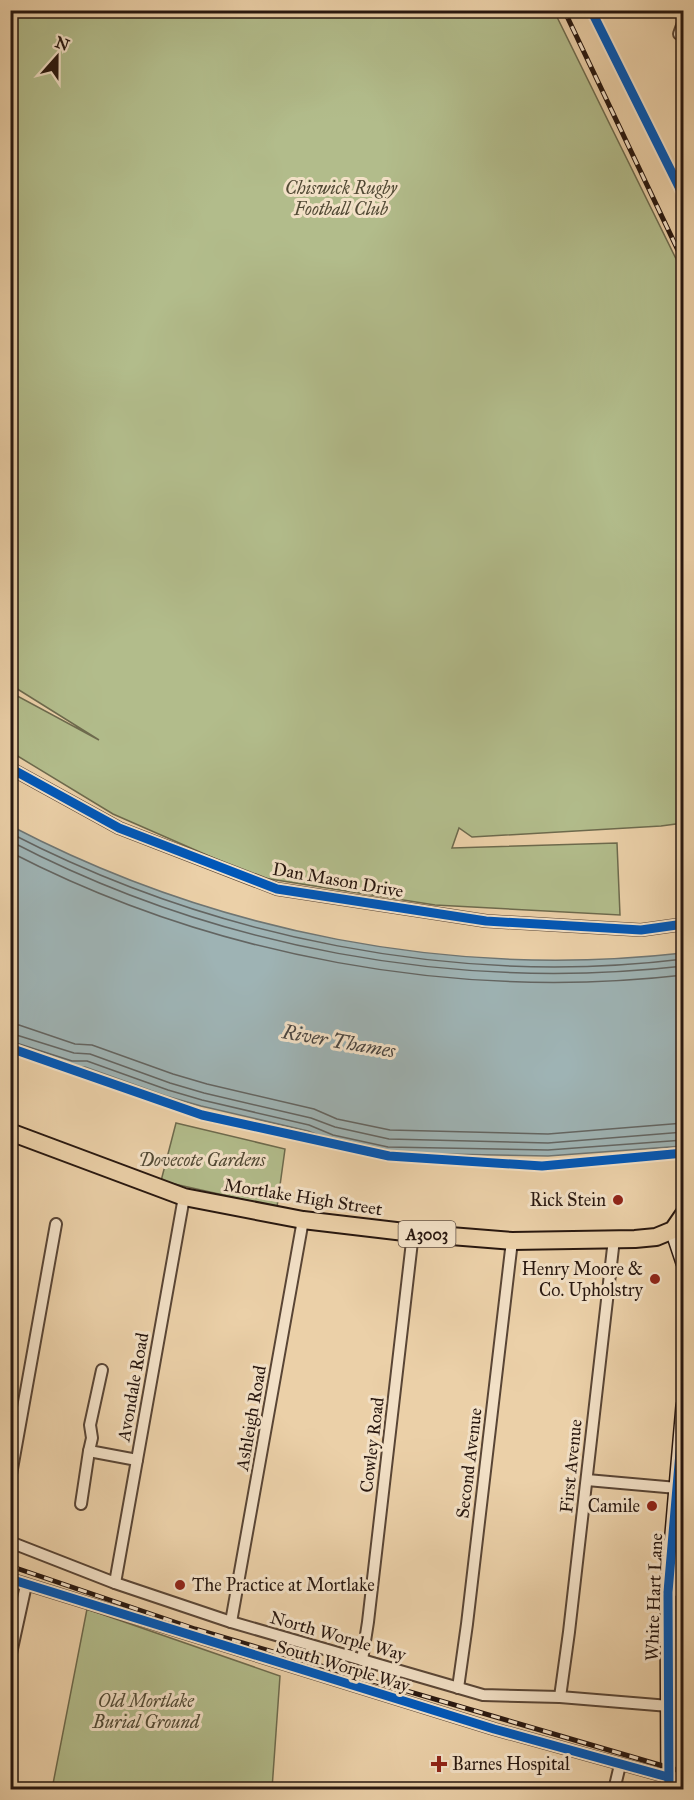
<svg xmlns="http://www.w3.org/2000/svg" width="694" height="1800" viewBox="0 0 694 1800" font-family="'IM FELL Great Primer',serif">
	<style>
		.green { fill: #b2bc8b; stroke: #6d6a4d; stroke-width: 1.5 }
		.water { fill: #9eb3b4; stroke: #6f7572; stroke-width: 1.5 }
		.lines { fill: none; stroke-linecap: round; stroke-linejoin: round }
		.shore { stroke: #636562; stroke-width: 1.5 }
		.street-casing { stroke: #594535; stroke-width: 14 }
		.secondary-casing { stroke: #28170f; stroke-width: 18 }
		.primary-casing { stroke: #28170f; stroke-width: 20 }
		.street { stroke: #f2e0c6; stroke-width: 10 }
		.secondary { stroke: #f2e0c6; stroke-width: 15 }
		.primary { stroke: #ebd0a8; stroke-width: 16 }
		.rail-casing { stroke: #28170f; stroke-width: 5 }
		.rail { stroke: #f2e0c6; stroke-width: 3; stroke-dasharray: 9; stroke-linecap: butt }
		.cycleway-casing { stroke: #f2e0c6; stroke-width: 13 }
		.cycleway { stroke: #0057b8; stroke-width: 9 }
		.poi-dot { fill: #8f2418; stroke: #f2e0c6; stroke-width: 2 }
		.labels { text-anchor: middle; stroke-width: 6; stroke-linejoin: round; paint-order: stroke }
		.shield { fill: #f2e0c6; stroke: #655346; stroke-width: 1.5 }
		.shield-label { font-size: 16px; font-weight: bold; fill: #28170f }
		.park-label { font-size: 18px; font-style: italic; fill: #514934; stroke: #f2e0c6 }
		.street-label { font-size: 18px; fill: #28170f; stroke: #f2e0c6 }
		.poi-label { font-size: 18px; fill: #28170f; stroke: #f2e0c6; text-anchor: end }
		.water-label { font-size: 20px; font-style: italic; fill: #4b4641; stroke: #f2e0c6 }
	</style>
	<rect width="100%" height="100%" fill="#ebd0a8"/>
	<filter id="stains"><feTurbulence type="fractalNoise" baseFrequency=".00333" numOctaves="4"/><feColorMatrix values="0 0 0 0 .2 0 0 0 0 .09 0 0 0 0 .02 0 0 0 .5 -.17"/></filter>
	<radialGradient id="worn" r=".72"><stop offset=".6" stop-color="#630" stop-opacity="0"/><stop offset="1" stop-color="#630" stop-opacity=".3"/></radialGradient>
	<g class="green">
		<path d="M11 11H554L683 273V823L661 826 472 837 459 828 452 848 617 843 620 915 435 905 257 877 113 814 11 752 10 692 99 740 11 685Z"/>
		<path d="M176 1123 285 1149 277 1207 161 1181Z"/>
		<path d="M87 1609 280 1676 272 1789H52Z"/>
	</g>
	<path class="water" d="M11 826C216 933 453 979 683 953V1146L548 1156 388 1153 331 1140 308 1131 201 1106 166 1096 85 1067H72L11 1046Z"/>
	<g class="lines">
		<g class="shore">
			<path d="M10 833C213 938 456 987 684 959"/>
			<path d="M10 841C215 948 455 992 684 966"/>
			<path d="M10 852C213 957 457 1001 684 975"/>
			<path d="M10 1024 19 1025 75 1044 92 1045 173 1074 207 1084 314 1109 337 1119 390 1130 548 1134 684 1123"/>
			<path d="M10 1033 74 1053 90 1054 170 1083 204 1093 311 1118 335 1127 389 1139 548 1143 684 1132"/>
			<path d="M10 1041 72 1061H87L168 1090 202 1100 309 1125 333 1135 388 1147 548 1150 684 1140"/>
		</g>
		<g class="street-casing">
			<g id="street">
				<path d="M679 34 684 20"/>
				<path d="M10 768 119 828 277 889 486 921 641 930 684 924"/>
				<path d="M102 1370 90 1425 92 1438 89 1451 137 1460"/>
				<path d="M10 1480 56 1224"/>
				<path d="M587 1480 677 1488"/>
				<path d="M81 1504 89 1451"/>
				<path d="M10 1542 115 1583 231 1622 483 1695 560 1697 669 1706"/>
				<path d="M10 1579 494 1729 668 1777"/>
				<path d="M115 1583 184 1197"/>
				<path d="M668 1592 684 1589"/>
				<path d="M231 1622 303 1220"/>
				<path d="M10 1658 26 1585"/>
				<path d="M362 1660 368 1622 413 1233"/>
				<path d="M458 1688 467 1624 512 1241"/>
				<path d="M668 1695 684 1692"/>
				<path d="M560 1697 569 1632 614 1239"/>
				<path d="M668 1741 684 1746"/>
				<path d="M614 1790 620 1765"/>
			</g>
		</g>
		<g class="secondary-casing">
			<g id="secondary">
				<path d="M673 1230 684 1263"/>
				<path d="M669 1790 668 1592 684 1406"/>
			</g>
		</g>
		<g class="primary-casing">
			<path id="primary" d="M10 1132 184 1197 303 1220 413 1233 512 1241 635 1239 656 1237 673 1230 684 1214"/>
		</g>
		<use href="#street" class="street"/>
		<use href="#secondary" class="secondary"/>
		<use href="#primary" class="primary"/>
		<g class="rail-casing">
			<g id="rail">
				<path d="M564 10 684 263"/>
				<path d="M10 1566 195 1629 684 1772"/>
			</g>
		</g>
		<use href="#rail" class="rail"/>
		<g class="cycleway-casing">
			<g id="cycleway">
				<path d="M591 10 684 197"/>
				<path d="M10 768 119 828 277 889 486 921 641 930 684 924"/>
				<path d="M10 1048 202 1115 389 1156 542 1166 684 1153"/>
				<path d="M10 1579 494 1729 668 1777"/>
				<path d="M669 1790 668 1592 684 1406"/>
			</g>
		</g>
		<use href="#cycleway" class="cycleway"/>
	</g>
	<g class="poi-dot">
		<circle cx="618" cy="1200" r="6"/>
		<circle cx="655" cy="1279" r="6"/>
		<circle cx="652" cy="1506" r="6"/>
		<circle cx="180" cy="1585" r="6"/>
		<path d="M436 1755h6v6h6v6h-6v6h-6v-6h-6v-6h6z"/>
	</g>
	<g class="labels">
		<rect class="shield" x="398.5" y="1221" width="57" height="26" rx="4.5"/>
		<g class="shield-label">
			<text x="427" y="1240">A3003</text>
		</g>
		<g class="park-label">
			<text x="341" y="194">Chiswick Rugby<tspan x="341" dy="21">Football Club</tspan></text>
			<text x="202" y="1166">Dovecote Gardens</text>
			<text x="146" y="1707">Old Mortlake<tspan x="146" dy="21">Burial Ground</tspan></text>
		</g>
		<g class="street-label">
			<text transform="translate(338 880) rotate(10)" y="6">Dan Mason Drive</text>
			<text transform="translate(303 1197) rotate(9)" y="6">Mortlake High Street</text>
			<text transform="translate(133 1387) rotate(-80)" y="6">Avondale Road</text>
			<text transform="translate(251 1418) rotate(-80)" y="6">Ashleigh Road</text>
			<text transform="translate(372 1445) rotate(-83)" y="6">Cowley Road</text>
			<text transform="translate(469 1463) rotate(-83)" y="6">Second Avenue</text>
			<text transform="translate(571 1466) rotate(-84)" y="6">First Avenue</text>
			<text transform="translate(654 1597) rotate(-88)" y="6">White Hart Lane</text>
			<text transform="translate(338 1636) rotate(16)" y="6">North Worple Way</text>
			<text transform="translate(343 1666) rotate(17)" y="6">South Worple Way</text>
		</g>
		<g class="poi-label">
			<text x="606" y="1206">Rick Stein</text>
			<text x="643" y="1275">Henry Moore &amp;<tspan x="643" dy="21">Co. Upholstry</tspan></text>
			<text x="640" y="1512">Camile</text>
			<text x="192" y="1591" text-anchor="start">The Practice at Mortlake</text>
			<text x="452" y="1770" text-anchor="start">Barnes Hospital</text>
		</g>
		<g class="water-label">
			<text transform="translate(339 1041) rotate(10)" y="7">River Thames</text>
		</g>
	</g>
	<rect width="694" height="1800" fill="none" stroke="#ebd0a8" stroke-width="36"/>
	<rect x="12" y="12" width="670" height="1776" fill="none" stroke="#28170f" stroke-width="3"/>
	<rect x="18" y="18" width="658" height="1764" fill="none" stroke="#28170f" stroke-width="1.5"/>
	<g transform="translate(57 57) rotate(21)" stroke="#f2e0c6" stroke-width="4.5" paint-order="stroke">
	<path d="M0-4.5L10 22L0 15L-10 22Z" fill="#28170f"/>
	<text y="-9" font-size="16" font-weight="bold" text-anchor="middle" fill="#28170f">N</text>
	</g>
	<rect width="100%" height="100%" filter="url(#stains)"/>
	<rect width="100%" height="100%" fill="url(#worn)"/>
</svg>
